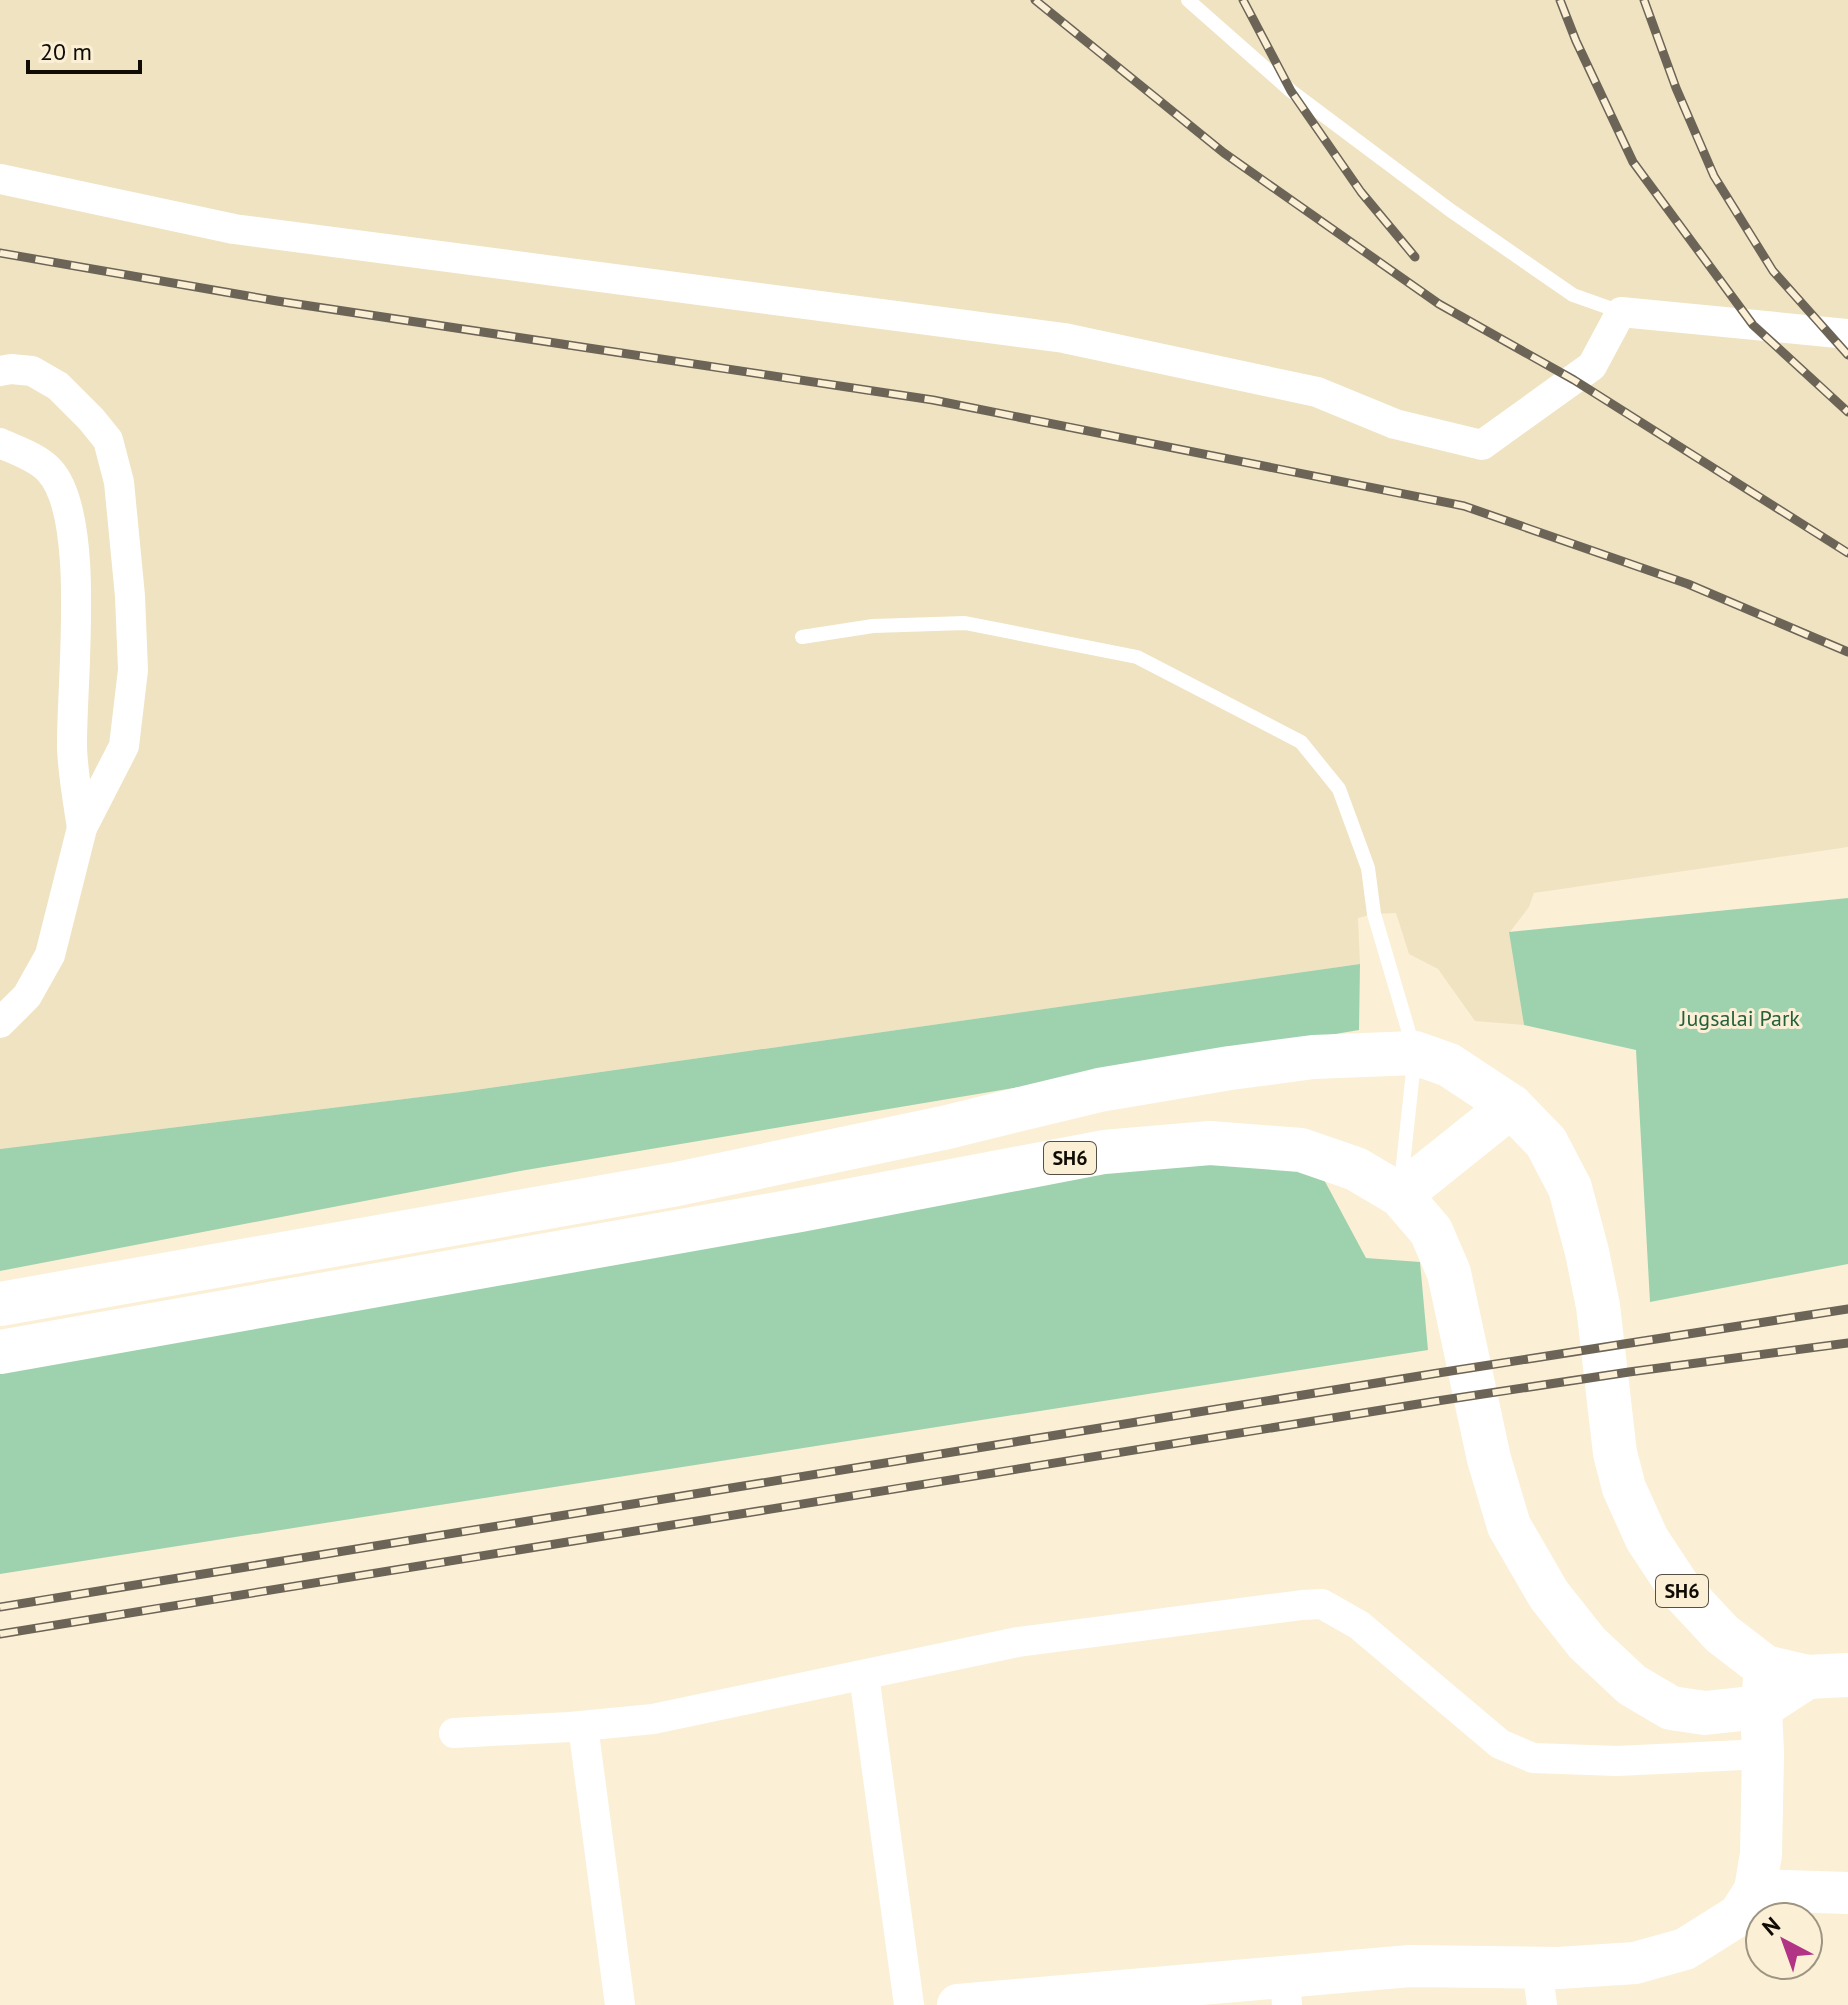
<svg xmlns="http://www.w3.org/2000/svg" width="1848" height="2005" viewBox="0 0 1848 2005" font-family="'PT Sans',sans-serif">
	<style>
		.built { fill: #f0e3c2 }
		.green { fill: #9ed2ae }
		.lines { fill: none; stroke-linecap: round; stroke-linejoin: round }
		.lane { stroke: #fff; stroke-width: 14 }
		.street { stroke: #fff; stroke-width: 30 }
		.secondary { stroke: #fff; stroke-width: 42 }
		.primary { stroke: #fff; stroke-width: 44 }
		.rail-casing { stroke: #6c6557; stroke-width: 9 }
		.rail { stroke: #fbf0d6; stroke-width: 6; stroke-dasharray: 18; stroke-linecap: butt }
		.labels { text-anchor: middle; stroke-width: 6; stroke-linejoin: round; paint-order: stroke }
		.shield { fill: #fbf0d6; stroke: #565044; stroke-width: 2 }
		.shield-label { font-size: 20px; font-weight: bold; fill: #100c05 }
		.park-label { font-size: 22px; fill: #25603d; stroke: #fbf0d6 }
	</style>
	<rect width="100%" height="100%" fill="#fbf0d6"/>
	<path class="built" d="M0 0H1848V847L1534 893 1529 907 1510 932 1524 1025 1475 1021 1438 969 1409 954 1396 913 1374 914 1358 918 1360 964 461 1092 0 1149Z"/>
	<g class="green">
		<path d="M1848 898V1264L1650 1302 1636 1050 1524 1025 1509 932Z"/>
		<path d="M1360 964 1359 1030 520 1171 0 1271V1149L461 1092Z"/>
		<path d="M1314 1161 1366 1258 1420 1262 1428 1350 0 1574V1372L1147 1163Z"/>
	</g>
	<g class="lines">
		<g class="lane">
			<path d="M1188 0 1291 91 1450 210 1573 295 1621 312"/>
			<path d="M802 637 873 626 965 623 1137 657 1301 742 1339 789 1368 868 1374 914 1415 1053 1401 1183"/>
		</g>
		<g class="street">
			<path d="M0 179 234 229 1064 338 1317 392 1395 424 1482 445 1592 366 1621 312 1848 334"/>
			<path d="M0 371 11 369 32 371 58 386 91 419 108 440 119 482 130 596 133 670 124 746 82 828 50 955 27 996 0 1023"/>
			<path d="M0 443C15 450 37 457 49 470 92 515 71 684 72 748 73 774 78 802 82 828"/>
			<path d="M864 1675 909 2005"/>
			<path d="M583 1726 620 2005"/>
			<path d="M454 1733 570 1727 653 1719 1018 1642 1302 1605 1322 1604 1359 1625 1500 1744 1533 1758 1617 1761 1763 1754"/>
			<path d="M1537 1968 1542 2005"/>
			<path d="M1285 1977 1287 2005"/>
		</g>
		<g class="secondary">
			<path d="M1755 1890 1848 1893"/>
			<path d="M958 2005 1410 1966 1558 1968 1635 1963 1685 1949 1739 1915 1755 1890 1761 1854 1763 1754 1761 1707 1765 1672"/>
		</g>
		<g class="primary">
			<path d="M1400 1195 1511 1106"/>
			<path d="M0 1304 677 1184 943 1128 1099 1090 1230 1068 1313 1057 1415 1053 1449 1065 1511 1106 1546 1142 1570 1188 1587 1252 1598 1306 1615 1453 1624 1488 1647 1539 1680 1589 1722 1634 1765 1667 1807 1677 1848 1675"/>
			<path d="M0 1352 800 1210 1104 1152 1210 1143 1301 1150 1356 1169 1400 1195 1431 1231 1449 1273 1489 1459 1509 1526 1549 1595 1587 1643 1632 1685 1671 1708 1705 1713 1761 1707 1807 1677"/>
		</g>
		<g class="rail-casing">
			<g id="rail">
				<path d="M1035 0 1224 153 1439 304 1574 380 1848 553"/>
				<path d="M1243 0 1291 91 1361 192 1415 257"/>
				<path d="M1560 0 1576 41 1633 162 1753 325 1848 412"/>
				<path d="M1644 0 1676 88 1714 176 1773 271 1848 355"/>
				<path d="M0 253 277 301 933 400 1464 506 1688 584 1848 652"/>
				<path d="M0 1607 1438 1373 1848 1309"/>
				<path d="M0 1634 1437 1401 1629 1372 1848 1343"/>
			</g>
		</g>
		<use href="#rail" class="rail"/>
	</g>
	<g class="labels">
		<g class="shield">
			<rect x="1044" y="1142" width="52" height="32" rx="6"/>
			<rect x="1656" y="1575" width="52" height="32" rx="6"/>
		</g>
		<g class="shield-label">
			<text x="1070" y="1165">SH6</text>
			<text x="1682" y="1598">SH6</text>
		</g>
		<g class="park-label">
			<text x="1740" y="1026">Jugsalai Park</text>
		</g>
	</g>
	<g transform="translate(1784 1941) rotate(319)"><circle r="38" fill="#fbf0d6" stroke="#9d9582" stroke-width="2"/>
	<path d="M0-6L14 30L0 20L-14 30Z" fill="#b13485"/>
	<text y="-12" font-size="22" font-weight="bold" text-anchor="middle" fill="#100c05">N</text>
	</g>
	<path d="M28 60v12h112v-12" fill="none" stroke="#100c05" stroke-width="4"/>
	<text x="40" y="60" font-size="24" fill="#100c05" stroke="#fbf0d6" stroke-width="6" paint-order="stroke">20 m</text>
</svg>
